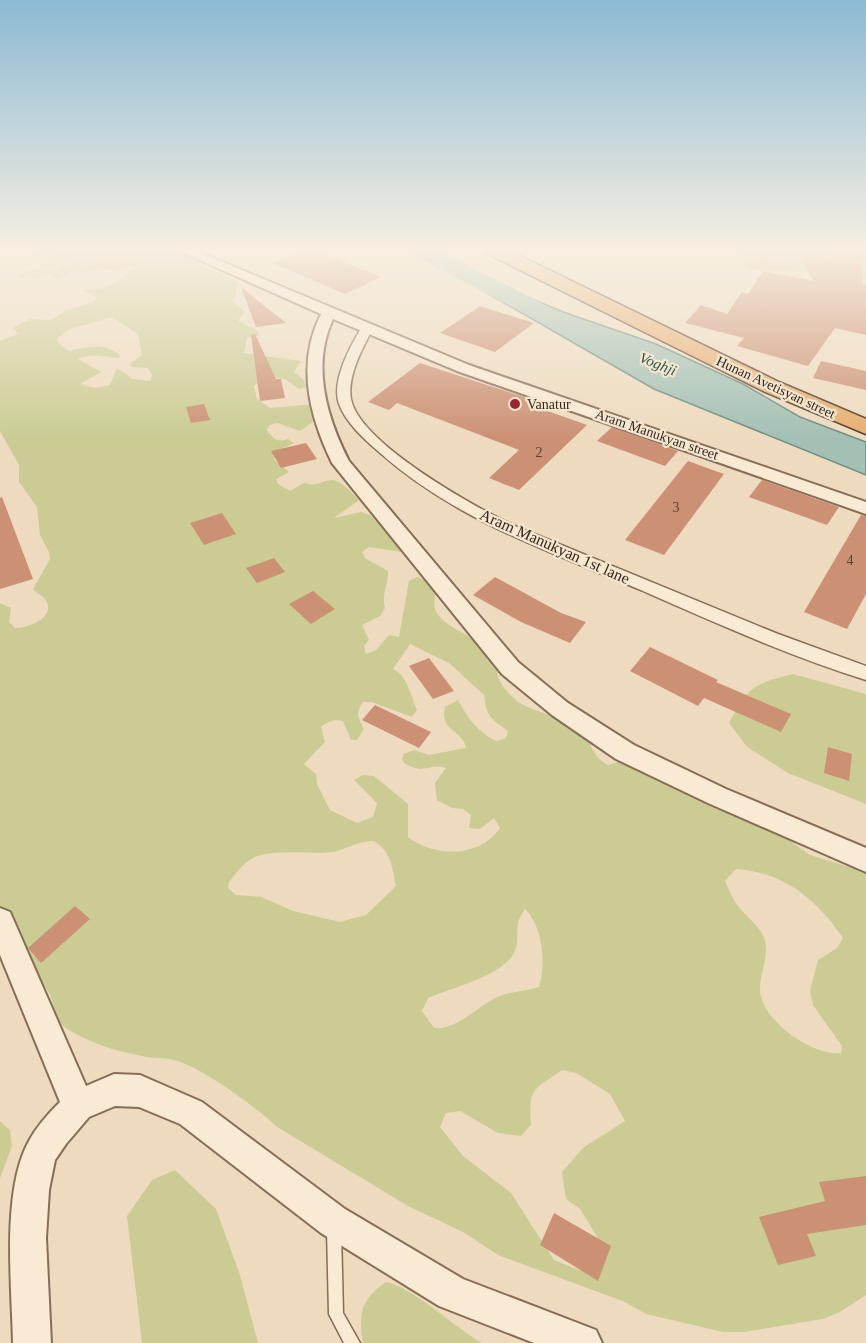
<svg xmlns="http://www.w3.org/2000/svg" width="866" height="1343" viewBox="0 0 866 1343" font-family="Georgia,serif">
	<style>
		.green { fill: #cacc94; fill-rule: evenodd }
		.water { fill: #a3c0b4; stroke: #6a8d81; stroke-width: 1.5 }
		.lines { fill: none; stroke-linecap: round; stroke-linejoin: round }
		.river { fill: #a3c0b4; fill-rule: evenodd }
		.building { fill: #cc9175 }
		.service-casing { stroke: #876c58; stroke-width: 3 }
		.minor-casing { stroke: #876c58; stroke-width: 3 }
		.tertiary-casing { stroke: #876c58; stroke-width: 4 }
		.trunk-casing { stroke: #543b2c; stroke-width: 3 }
		.service { fill: #f9ead3; fill-rule: evenodd }
		.minor { fill: #f9ead3; fill-rule: evenodd }
		.tertiary { fill: #f9ead3; fill-rule: evenodd }
		.trunk { fill: #e8af72; fill-rule: evenodd }
		.poi-dot { fill: #962833; stroke: #f5e7cf; stroke-width: 2 }
		.labels { text-anchor: middle; stroke-width: 4.5; stroke-linejoin: round; paint-order: stroke }
		.far-street-label { font-size: 14px; fill: #36261c; stroke: #f5e7cf }
		.far-poi-label { font-size: 14px; fill: #36261c; stroke: #f5e7cf; text-anchor: start }
		.number-label { font-size: 14px; fill: #5c4132 }
		.far-water-label { font-size: 15px; font-style: italic; fill: #2b564f; stroke: #f5e7cf }
		.street-label { font-size: 16px; fill: #36261c; stroke: #f5e7cf }
	</style>
	<rect width="100%" height="100%" fill="#eedbbf"/>
	<g class="green">
		<path d="M32 250H167L239 282 236 291 237 294 231 301 245 311 238 321 257 330 259 335 247 338 244 353 301 361 294 372 303 379 307 387 299 389 285 379 267 377 254 386 257 399 270 408 314 404 317 419 300 431 278 423 269 425 267 430C274 439 276 443 288 439L294 443C285 448 277 448 274 459 278 465 284 466 289 472L276 479 278 484 290 491 304 483C320 487 322 480 332 480 341 480 353 494 359 500L334 518 361 512 370 515 390 536 405 546 401 552 369 547 362 552 365 558 388 571C389 585 381 594 385 608L380 616 362 625 369 640 364 646 366 654 376 650 389 635 399 637 409 581 417 577C450 588 425 600 439 616 452 632 481 636 495 662 497 666 497 671 498 676 500 685 510 695 517 701 532 712 562 716 580 730 593 740 589 755 608 765L629 759 762 820 810 855 866 872V1295L840 1312 823 1319 744 1332H723L646 1314 625 1302 498 1255 463 1232 408 1206 277 1127C256 1107 205 1070 178 1061 166 1057 154 1059 142 1056 118 1052 91 1043 69 1030 53 1021 56 1005 48 991 36 972 19 954 0 943V603L11 608 9 622 15 628C27 629 58 617 45 599 42 595 36 593 33 589L50 559 49 552 40 535 37 507 19 482V465L0 431V341L18 334 13 328 30 319 51 320 68 310 95 301 96 297 83 290 105 288 137 268 128 267 116 271 101 268 85 273 72 271 58 279 47 274 33 279 31 275 20 278 21 274C38 264 43 274 58 269L60 264 80 259 46 261 45 259 55 256 45 253 32 260 29 258ZM112 317 138 334 142 355 130 364 132 367 148 368 152 375 150 381 133 379 117 368 110 385 96 388 80 384 101 372 78 359C94 352 103 358 119 358L120 355C103 342 89 347 69 351L59 344 57 338 70 329ZM410 644 449 663 484 695C486 715 490 719 508 731L506 738 497 741C477 732 468 718 458 700L445 707C439 732 464 730 466 748L429 755 414 750 404 754 402 759 404 763C426 776 428 762 446 768L435 783 437 800 452 808 463 809 471 815 469 828 480 829 494 818 500 828C479 858 436 858 408 837V804L374 776 363 775 354 780 377 803 373 817 357 823 330 810 317 784 316 774 304 764 325 742 321 727C327 722 335 719 343 721L351 740H357L364 729C358 718 355 713 363 702H372L412 717 417 710C411 696 407 675 393 669ZM373 841C391 850 392 867 396 886L366 915 340 922 293 911 261 897 236 895 228 888 229 882C235 875 241 866 248 861 266 847 311 855 332 852 349 849 353 842 373 841ZM736 869C784 872 817 900 843 938L837 948 818 960 810 991 813 1005 842 1046 841 1053C812 1056 760 1020 760 989 760 971 770 956 764 938 760 926 745 916 738 906 732 898 729 889 725 881ZM525 909C543 926 546 964 539 987 527 991 507 992 498 997 478 1005 457 1031 434 1028L422 1011 428 998C451 988 502 976 514 953 522 936 511 928 525 909ZM562 1070 576 1073 610 1094 625 1121 583 1148 562 1172 566 1199 580 1209 604 1248 589 1274 554 1260 511 1193 463 1156 440 1127 446 1113 460 1111 498 1133 521 1136 531 1125C528 1087 533 1091 562 1070Z"/>
		<path d="M735 250H866V281L792 271 748 269Z"/>
		<path d="M793 674 866 694V804L788 773 747 747 729 723C749 686 753 684 793 674Z"/>
		<path d="M0 1121 10 1130 12 1146 0 1178Z"/>
		<path d="M175 1170 216 1209 240 1275 258 1343H142L127 1216 152 1180Z"/>
		<path d="M386 1282C413 1287 455 1328 482 1343H363C358 1314 361 1299 386 1282Z"/>
	</g>
	<path class="water" d="M493 283 566 313 656 344 743 384 800 417 866 442V475L654 389 478 288Z"/>
	<g class="lines">
		<path class="river" d="M410 250H438L542 303 545 308 542 313 533 315 524 313 413 255Z"/>
	</g>
	<g class="building">
		<path d="M304 250H315L381 277 345 294 273 263Z"/>
		<path d="M833 250H859L863 284H866V335L835 328 808 366 737 346 744 338 685 323 701 305 727 314 742 292 748 294 763 271 813 281 801 256 838 257Z"/>
		<path d="M241 287 286 323 256 327Z"/>
		<path d="M480 306 534 323 495 352 440 333Z"/>
		<path d="M255 334 276 379H281L285 398 260 401 251 335Z"/>
		<path d="M821 361 866 371V390L813 378Z"/>
		<path d="M420 363 536 401 531 405 587 425 519 490 489 478 519 450 397 403 389 410 368 402Z"/>
		<path d="M204 404 210 420 191 423 186 407Z"/>
		<path d="M612 427 678 451 665 466 597 441Z"/>
		<path d="M306 443 317 459 281 468 271 451Z"/>
		<path d="M688 461 724 474 664 555 625 540Z"/>
		<path d="M762 480 839 507 827 525 749 497Z"/>
		<path d="M2 497 33 579 0 589V498Z"/>
		<path d="M222 513 236 534 204 545 190 523Z"/>
		<path d="M861 515 866 516V594L847 629 804 612Z"/>
		<path d="M274 558 285 572 257 583 246 568Z"/>
		<path d="M495 577 561 613 586 622 570 643 521 622 473 595Z"/>
		<path d="M313 591 335 609 311 624 289 604Z"/>
		<path d="M650 647 718 680 716 682 791 714 781 732 704 698 698 706 630 671Z"/>
		<path d="M429 658 454 691 433 699 409 666Z"/>
		<path d="M375 705 431 732 419 748 362 720Z"/>
		<path d="M828 747 852 754 849 781 824 773Z"/>
		<path d="M75 906 90 919 41 963 28 948Z"/>
		<path d="M866 1176V1225L807 1234 816 1256 778 1265 759 1217 825 1201 819 1182Z"/>
		<path d="M554 1213 611 1246 598 1281 540 1245Z"/>
	</g>
	<g class="lines">
		<g class="service-casing">
			<path id="service" d="M334 1223 339 1225 341 1230 343 1313 360 1343H344L329 1314 327 1230 329 1225Z"/>
		</g>
		<g class="minor-casing">
			<path id="minor" d="M362 327 372 330C362 349 347 377 351 399 359 443 476 508 515 526L778 634 866 666V680C789 656 716 623 643 591 551 552 455 520 379 452 364 439 346 423 339 404 331 382 350 346 362 327Z"/>
		</g>
		<g class="tertiary-casing">
			<g id="tertiary">
				<path d="M177 250H194L469 365 866 502V514L457 371 333 319C311 366 327 418 349 461L518 662 568 703 634 745 726 789 866 848V872L708 803 616 759 552 715 502 674 332 463C309 415 296 364 321 314Z"/>
				<path d="M0 908 10 912 86 1086 114 1074 140 1075 202 1102 345 1209 463 1279 596 1330 602 1343H534L439 1306 321 1233 180 1124 139 1107 115 1106 89 1117 66 1144 55 1160 49 1190 46 1238 51 1343H13C12 1287 1 1191 29 1141 37 1126 48 1114 60 1102L0 955Z"/>
			</g>
		</g>
		<g class="trunk-casing">
			<path id="trunk" d="M485 250H508L779 382 866 419V434L763 391 488 254Z"/>
		</g>
		<use href="#service" class="service"/>
		<use href="#minor" class="minor"/>
		<use href="#tertiary" class="tertiary"/>
		<use href="#trunk" class="trunk"/>
	</g>
	<linearGradient id="sky" x2="0" y2="1"><stop stop-color="#8cb9d3"/><stop offset="0.57" stop-color="#f7efe2"/><stop offset="1" stop-color="#f7efe2" stop-opacity="0"/></linearGradient>
	<rect width="866" height="438" fill="url(#sky)"/>
	<circle class="poi-dot" cx="515" cy="404" r="6"/>
	<g class="labels">
		<g class="far-street-label">
			<text transform="translate(776 387) rotate(25)" y="5">Hunan Avetisyan street</text>
			<text transform="translate(657 434) rotate(19)" y="5">Aram Manukyan street</text>
		</g>
		<g class="far-poi-label">
			<text x="527" y="409">Vanatur</text>
		</g>
		<g class="number-label">
			<text x="539" y="457">2</text>
			<text x="676" y="512">3</text>
			<text x="850" y="565">4</text>
		</g>
		<g class="far-water-label">
			<text transform="translate(658 364) rotate(22)" y="5">Voghji</text>
		</g>
		<g class="street-label">
			<text transform="translate(555 546) rotate(24)" y="6">Aram Manukyan 1st lane</text>
		</g>
	</g>
</svg>
